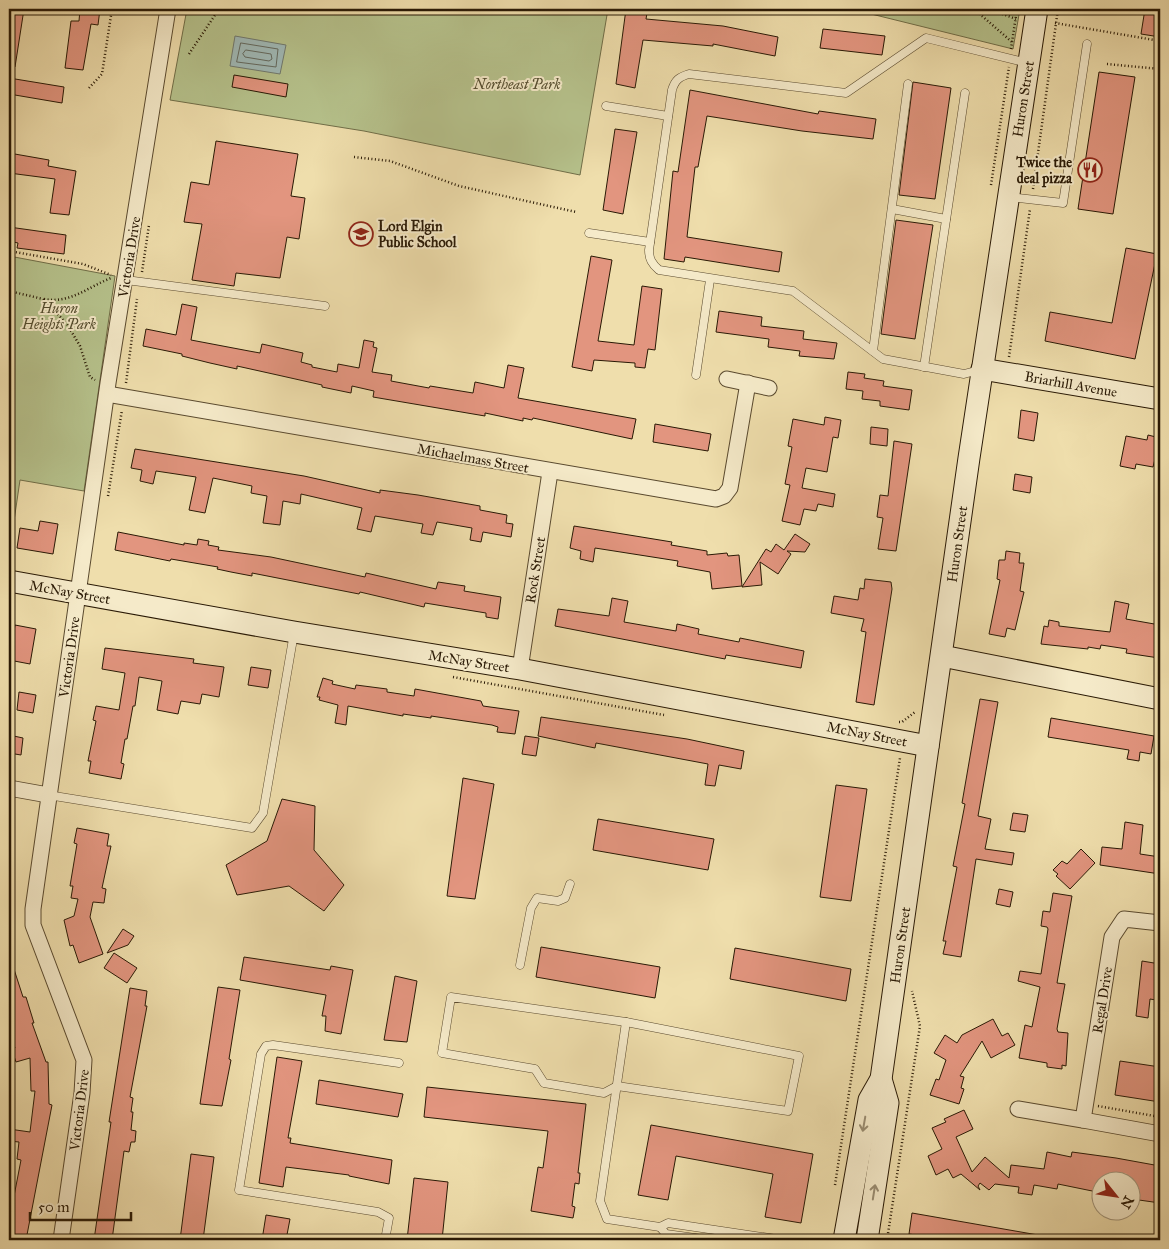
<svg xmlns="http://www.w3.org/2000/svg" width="1169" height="1249" viewBox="0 0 1169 1249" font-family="'IM FELL Great Primer',serif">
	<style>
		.green { fill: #b6c28c; stroke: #706e48 }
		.water { fill: #a0b9b6; stroke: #70796f }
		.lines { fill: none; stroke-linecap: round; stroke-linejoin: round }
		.shore { stroke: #64695e; stroke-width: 1 }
		.building { fill: #e2957f; stroke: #291905 }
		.lane-casing { stroke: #5a4a2f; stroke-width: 9 }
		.street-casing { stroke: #5a4a2f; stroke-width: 17 }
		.secondary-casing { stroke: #291905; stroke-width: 23 }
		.path { stroke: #291905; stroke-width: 2.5; stroke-dasharray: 1 2.5; stroke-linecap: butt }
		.lane { stroke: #f5eac9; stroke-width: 8 }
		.street { stroke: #f5eac9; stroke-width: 15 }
		.secondary { stroke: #f5eac9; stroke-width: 21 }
		.oneway { stroke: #998c71 }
		.labels { text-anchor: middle; stroke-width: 4; stroke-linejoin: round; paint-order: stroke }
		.park-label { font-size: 14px; font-style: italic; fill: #534c2e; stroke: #f5eac9 }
		.street-label { font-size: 14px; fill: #291905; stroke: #f5eac9 }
		.poi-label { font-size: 14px; font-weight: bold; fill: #291905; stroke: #f5eac9; text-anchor: end }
	</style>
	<rect width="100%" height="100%" fill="#efdeac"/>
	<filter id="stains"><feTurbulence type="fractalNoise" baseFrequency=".004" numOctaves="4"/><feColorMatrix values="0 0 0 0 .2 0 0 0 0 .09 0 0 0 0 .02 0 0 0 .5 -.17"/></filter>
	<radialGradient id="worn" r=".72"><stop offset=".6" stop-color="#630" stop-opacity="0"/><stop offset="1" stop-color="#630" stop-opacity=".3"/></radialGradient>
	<g class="green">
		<path d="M187 9H608L580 175 364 131 170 100Z"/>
		<path d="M851 9H1020L1013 49Z"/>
		<path d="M9 256 115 276 84 491 20 480 9 555Z"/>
	</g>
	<path class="water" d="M235 36 286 45 280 74 230 66Z"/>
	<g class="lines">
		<g class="shore">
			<path d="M241 43 278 49 276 67 237 62Z"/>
			<path d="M246 50 271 54 272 59 269 61 245 57 243 54Z"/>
		</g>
	</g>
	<g class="building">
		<path d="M9 9H24L15 67 9 66Z"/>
		<path d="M80 9H100L98 25 91 24 83 70 65 68 71 21H79Z"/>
		<path d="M626 9 647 13 646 19 723 26 778 37 775 56 713 44V46L643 40 635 88 616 84Z"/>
		<path d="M1145 9H1160V37L1141 34Z"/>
		<path d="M823 29 885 36 882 55 820 48Z"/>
		<path d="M1099 72 1135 77 1113 214 1078 209Z"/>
		<path d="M234 75 288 84 286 97 232 87Z"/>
		<path d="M9 78 64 87 62 103 9 94Z"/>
		<path d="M913 82 951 88 935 199 899 195Z"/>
		<path d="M690 90 818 114 819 111 876 119 873 139 802 131 707 116 698 167H695L687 237 782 252 779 272 685 257 684 262 664 259 673 171 678 172Z"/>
		<path d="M615 129 637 132 623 214 603 210Z"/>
		<path d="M216 141 298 154 291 196 305 198 299 239 287 237 280 278 236 273 234 286 192 280 202 224 184 222 191 182 209 185Z"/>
		<path d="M9 153 49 160 48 166 76 171 69 215 50 213 55 179 9 173Z"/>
		<path d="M896 220 933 225 915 339 881 334Z"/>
		<path d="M9 227 66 235 64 254 17 248 18 243 9 241Z"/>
		<path d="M1126 248 1157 254 1135 359 1045 341 1050 312 1112 323Z"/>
		<path d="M591 256 612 260 598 341 634 345 642 286 662 289 655 350 648 349 645 368 635 367V363L594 360 592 371 572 367Z"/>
		<path d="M182 304 197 307 191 340 249 351 260 353 262 344 303 353 301 362 312 365V367L337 372 338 364 359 368 364 340 374 342 373 347 377 348 372 372 392 375 391 381 429 388 430 386 473 393 475 382 504 388 508 365 524 368 518 398 636 419 632 439 533 418 532 420 523 418V421L485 413V416L373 397 374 391 352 386 351 393 322 387V385L282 376 237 366V369L210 363 182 356V354L143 346 146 329 176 335Z"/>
		<path d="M719 311 762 317 761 326 804 331 803 339 837 343 834 359 799 356 800 351 768 347 769 339 716 332Z"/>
		<path d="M848 372 865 374 864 378 884 381 883 386 912 390 909 410 880 406V401L862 399 863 391 846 389Z"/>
		<path d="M1021 410 1038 413 1034 441 1018 438Z"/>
		<path d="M825 417 841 420 838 438 833 437 827 472 806 468 802 488 835 494 833 507 818 504 816 511 804 509 800 525 782 521 790 485 785 484 792 447 788 446 793 419 824 425Z"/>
		<path d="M655 424 711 434 708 451 653 442Z"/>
		<path d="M871 427 888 429 887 446 870 444Z"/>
		<path d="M1148 435 1160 438V460L1155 459 1153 467 1136 464 1135 469 1120 466 1126 436 1147 440Z"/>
		<path d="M894 441 912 444 896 551 878 549 883 518 877 517 880 495 888 496Z"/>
		<path d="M135 449 304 476 380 493V490L418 495 480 506V510L507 515 506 523 513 524 511 537 483 532 481 542 470 540 472 528 437 522 433 535 421 533 423 524 375 516 371 532 357 529 362 508 301 494 300 504 283 501 280 525 263 523 267 496 251 493 252 486 213 478 205 513 189 510 196 477 156 471 153 484 140 481 142 470 131 468Z"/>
		<path d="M1015 474 1032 477 1030 493 1013 490Z"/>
		<path d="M40 521 58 524 53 554 17 548 20 528 38 531Z"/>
		<path d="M574 526 672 542 671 545 707 551V555L727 553 728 556 739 555 742 586 712 589 710 572 677 566 678 561 595 548 593 562 580 559 581 551 570 548Z"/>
		<path d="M118 532 184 545V543L197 545 198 539 209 541 208 545 219 547 218 550 271 557 365 577 366 573 436 589 438 582 465 586 464 591 501 597 498 619 486 617V613L425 603 424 607 360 592 359 594 252 573V576L231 572 217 569 218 567 171 559 170 561 115 550Z"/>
		<path d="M795 534 810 544 805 552 787 551 791 554 778 574 760 562 762 585 742 587 766 549 771 552 776 544 784 550Z"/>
		<path d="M1006 551 1020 553 1019 563H1024L1020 591 1024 592 1015 630 1007 628 1005 637 989 634 1000 580 997 579 999 560H1005Z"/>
		<path d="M865 579 891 582 892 589 874 705 856 702 866 632 861 631 864 619 831 613 834 596 858 600 860 588 864 589Z"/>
		<path d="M612 598 628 601 624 622 676 631 677 624 699 629 698 634 739 642 740 638 804 651 801 668 726 655 725 659 555 626 558 609 609 616Z"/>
		<path d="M1115 601 1129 604 1126 619 1160 625 1159 658 1126 653 1127 649 1101 645 1100 649 1088 647V649L1041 644 1044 626 1048 627 1049 620 1059 622V626L1110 632Z"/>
		<path d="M15 625 36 629 30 664 9 660Z"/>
		<path d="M105 648 194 659 193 663 224 667 219 697 202 694 200 704 181 701 178 714 157 710 162 681 139 677 135 706H133L127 739H125L121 763 124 764 121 779 89 773 91 761H88L96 721 93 720 96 706 119 710 125 673 102 669Z"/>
		<path d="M251 667 271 670 268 688 248 685Z"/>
		<path d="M323 678 333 681 332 684 355 689 356 685 387 689V692L414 696 415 689 481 701 483 706 519 711 515 734 497 732 498 727 492 725 431 716V718L403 714V716L348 706 346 725 335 723 338 705 319 700 320 697H317Z"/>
		<path d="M19 692 36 695 33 713 17 710Z"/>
		<path d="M980 699 998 702 978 816 991 819 985 849 1014 853 1012 865 976 859 961 957 943 954 946 941H943L957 867 953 866 965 804 962 803Z"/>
		<path d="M541 717 687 739 744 751 741 769 719 765 715 786 705 785 708 764 596 743 595 748 538 736Z"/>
		<path d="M1051 718 1154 736 1151 754 1140 752 1139 761 1127 759 1129 750 1048 737Z"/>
		<path d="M9 735 23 738 21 755 9 753Z"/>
		<path d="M525 736 539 738 536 756 522 754Z"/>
		<path d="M463 778 494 784 475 899 447 896Z"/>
		<path d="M836 785 867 789 851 901 820 897Z"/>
		<path d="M282 799 315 806 314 850 344 885 324 911 289 886 237 895 226 865 267 841Z"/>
		<path d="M1013 813 1028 815 1025 832 1010 830Z"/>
		<path d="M598 819 714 839 708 870 593 850Z"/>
		<path d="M1125 822 1143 825 1140 854 1160 857V874L1100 865 1102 847 1122 849Z"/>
		<path d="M77 828 109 834 107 846H111L102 888 106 889 104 903 93 902 90 917 103 954 79 963 73 945 70 946 64 920 74 916 78 899 71 898 73 886H70L77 844 74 843Z"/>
		<path d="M1081 849 1095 863 1070 889 1056 876 1058 874 1053 870 1062 861 1067 864Z"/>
		<path d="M999 889 1013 892 1010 907 996 904Z"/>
		<path d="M1053 893 1072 896 1057 983 1065 984 1057 1029 1058 1032 1068 1033 1066 1066 1062 1065V1069L1047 1067V1063L1019 1058 1025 1025 1032 1027 1040 987 1018 981 1020 971 1041 974 1048 929 1047 927 1041 926 1043 911 1050 912Z"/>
		<path d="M123 929 134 936 128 945 107 953Z"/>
		<path d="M541 947 660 967 655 998 536 977Z"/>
		<path d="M735 948 851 969 846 1001 730 979Z"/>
		<path d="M114 953 137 968 127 983 104 968Z"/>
		<path d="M244 957 330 970 331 966 353 970 341 1034 325 1031 326 1016H322L326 995 240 980Z"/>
		<path d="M9 960H11L23 997H26L34 1023H32L46 1062H48L49 1104 52 1105 26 1240H10L12 1230H9V1222L21 1160 17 1159 19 1142 9 1141V1129L30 1132 35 1091H31L30 1058 16 1062 12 1050 15 1048 9 1029V1025L13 1024 9 1008Z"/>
		<path d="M1142 961 1160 964 1156 1000 1150 999 1148 1018 1136 1016Z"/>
		<path d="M395 976 417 981 407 1042 384 1040Z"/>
		<path d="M218 987 240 990 229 1059 231 1060 222 1106 200 1104Z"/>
		<path d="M130 988 147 991 145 1006H147L130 1097 133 1098 131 1112H133L131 1130 136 1131 135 1142H131L129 1152 124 1151 112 1240H94L111 1122H109Z"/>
		<path d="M993 1019 1002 1036 1008 1033 1015 1045 991 1058 982 1041 960 1076 964 1077 961 1088 964 1089 959 1104 930 1095 936 1079 939 1080 946 1060 934 1053 945 1035 957 1043 962 1035Z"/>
		<path d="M277 1057 302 1061 288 1138H291L290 1143 392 1160 389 1184 349 1176V1175L286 1167 283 1187 259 1183Z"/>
		<path d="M1120 1061 1160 1067V1102L1115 1095Z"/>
		<path d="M319 1080 403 1094 398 1117 316 1104Z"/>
		<path d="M427 1087 586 1104 578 1173H580L579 1184 575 1183 572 1206 575 1207 573 1218 531 1211 538 1167 543 1168 548 1131 424 1117Z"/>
		<path d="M964 1110 973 1129 956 1137 972 1172 985 1157 1009 1178 1011 1165 1044 1169 1047 1152 1071 1157 1072 1152 1116 1158 1160 1166V1203L1132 1199V1182H1102V1193L1058 1184 1057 1189 1034 1185 1032 1195 1018 1193 1019 1187 995 1184 989 1190 980 1183 978 1186 980 1190 961 1174 953 1178 948 1169 936 1175 928 1156 942 1149 932 1128 946 1122 944 1119Z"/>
		<path d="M651 1125 813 1154 801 1223 765 1217 773 1174 676 1156 668 1200 638 1195Z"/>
		<path d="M191 1154 214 1157 203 1240H180Z"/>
		<path d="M414 1178 448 1182 442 1240H407Z"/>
		<path d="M912 1213 1038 1235V1240H951L909 1234Z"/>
		<path d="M266 1215 290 1219 286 1240H262Z"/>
	</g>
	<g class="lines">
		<g class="lane-casing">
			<g id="lane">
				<path d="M606 106 668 116"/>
				<path d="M1010 197 1063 203 1087 44"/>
				<path d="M892 209 946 219"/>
				<path d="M589 233 650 242"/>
				<path d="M126 280 325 306"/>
				<path d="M873 351 908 84"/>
				<path d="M924 367 965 93"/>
				<path d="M979 370 964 374 883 359 793 291 659 270C652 264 649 259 649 250L672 90C675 80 679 77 689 74L846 93 926 38 1028 63"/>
				<path d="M696 375 710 280"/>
				<path d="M48 795 252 828 263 813 294 633"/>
				<path d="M520 965 531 908 537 898 558 901 565 898 570 884"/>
				<path d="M451 997 626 1022 799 1056 788 1111 617 1086 604 1093 544 1083 535 1069 442 1053Z"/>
				<path d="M626 1022 600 1201 607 1219 660 1227 668 1223 783 1240"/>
				<path d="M660 1227 666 1234 710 1240"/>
				<path d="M385 1240 389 1218 378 1212 239 1190 261 1054 266 1046 273 1045 399 1063"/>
			</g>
		</g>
		<g class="street-casing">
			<g id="street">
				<path d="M727 379 769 388"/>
				<path d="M107 394 716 499 724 496 730 488 748 383"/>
				<path d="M520 669 550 472"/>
				<path d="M9 788 48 795"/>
				<path d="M1160 923 1124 919 1112 937 1083 1120 1160 1134"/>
				<path d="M1018 1109 1083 1120"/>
				<path d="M61 1240 82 1093 84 1060 33 925V909L108 383 168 9"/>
			</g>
		</g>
		<g class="secondary-casing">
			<g id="secondary">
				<path d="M982 369 1160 399"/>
				<path d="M9 581 294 632 520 669 928 746"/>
				<path d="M942 656 1160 699"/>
				<path d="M844 1240 869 1100 881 1079"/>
				<path d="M867 1240 888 1103 881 1079 969 458 1037 9"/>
			</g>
		</g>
		<g class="path">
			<path d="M974 9 1012 42"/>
			<path d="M989 9 1016 19"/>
			<path d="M1055 23 1160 41"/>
			<path d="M1011 49 1017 9"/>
			<path d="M189 54 219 9"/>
			<path d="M1107 64 1160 69"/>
			<path d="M89 88 102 74 112 9"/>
			<path d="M354 157 390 161 459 186 576 212"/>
			<path d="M991 185 1009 67"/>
			<path d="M1033 189 1058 9"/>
			<path d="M9 251 83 264 111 275"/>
			<path d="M142 272 149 225"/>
			<path d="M9 291 43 299 67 324 80 346 90 377 95 380"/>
			<path d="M44 299C70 304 88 287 111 278"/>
			<path d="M1009 357 1030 209"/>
			<path d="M126 383 137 299"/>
			<path d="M108 496 122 410"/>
			<path d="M453 677 664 715"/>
			<path d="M899 722H902L915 712"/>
			<path d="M1098 1106 1160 1117"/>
			<path d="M835 1185 900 758"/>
			<path d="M887 1240 920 1026 912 991"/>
		</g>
		<use href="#lane" class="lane"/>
		<use href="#street" class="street"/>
		<use href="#secondary" class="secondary"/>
	</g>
	<defs><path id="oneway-shaft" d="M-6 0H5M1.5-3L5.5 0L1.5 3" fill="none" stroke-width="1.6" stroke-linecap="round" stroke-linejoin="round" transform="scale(1.25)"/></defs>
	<g class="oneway">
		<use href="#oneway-shaft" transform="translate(864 1124) rotate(100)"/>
		<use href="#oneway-shaft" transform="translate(874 1192) rotate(-81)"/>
	</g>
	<defs>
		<g id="restaurant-ring" transform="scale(1.25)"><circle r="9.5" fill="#f5eac9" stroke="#8f2418" stroke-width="1.5"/><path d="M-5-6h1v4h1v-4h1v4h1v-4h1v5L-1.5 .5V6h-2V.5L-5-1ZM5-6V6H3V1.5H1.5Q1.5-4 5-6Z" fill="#8f2418"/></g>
		<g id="school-ring" transform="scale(1.25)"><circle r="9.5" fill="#f5eac9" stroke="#8f2418" stroke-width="1.5"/><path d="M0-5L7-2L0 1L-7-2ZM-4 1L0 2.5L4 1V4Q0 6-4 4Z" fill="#8f2418"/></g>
	</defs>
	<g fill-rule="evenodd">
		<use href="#restaurant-ring" x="1090" y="170"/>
		<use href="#school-ring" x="361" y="234"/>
	</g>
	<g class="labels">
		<g class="park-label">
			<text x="517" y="89">Northeast Park</text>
			<text x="59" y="313">Huron<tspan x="59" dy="16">Heights Park</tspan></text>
		</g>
		<g class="street-label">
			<text transform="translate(1023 99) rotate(-81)" y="5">Huron Street</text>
			<text transform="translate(129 257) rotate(-81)" y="5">Victoria Drive</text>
			<text transform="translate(1071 384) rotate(10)" y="5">Briarhill Avenue</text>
			<text transform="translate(473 458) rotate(10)" y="5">Michaelmass Street</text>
			<text transform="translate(957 544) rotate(-82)" y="5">Huron Street</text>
			<text transform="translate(535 570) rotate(-81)" y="5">Rock Street</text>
			<text transform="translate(70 592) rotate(10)" y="5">McNay Street</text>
			<text transform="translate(69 657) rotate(-82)" y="5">Victoria Drive</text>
			<text transform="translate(469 661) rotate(9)" y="5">McNay Street</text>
			<text transform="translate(867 734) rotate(11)" y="5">McNay Street</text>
			<text transform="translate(900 945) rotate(-82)" y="5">Huron Street</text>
			<text transform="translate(1102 1000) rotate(-81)" y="5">Regal Drive</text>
			<text transform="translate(79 1110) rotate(-83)" y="5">Victoria Drive</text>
		</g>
		<g class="poi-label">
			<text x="1072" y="167">Twice the<tspan x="1072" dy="16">deal pizza</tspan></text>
			<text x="378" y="231" text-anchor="start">Lord Elgin<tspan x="378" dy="16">Public School</tspan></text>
		</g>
	</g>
	<rect width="1169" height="1249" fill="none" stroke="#efdeac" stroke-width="30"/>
	<rect x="10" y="10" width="1149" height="1229" fill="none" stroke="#291905" stroke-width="2.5"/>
	<rect x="15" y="15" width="1139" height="1219" fill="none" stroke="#291905"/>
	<g transform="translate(1116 1196) rotate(120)"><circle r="24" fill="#f5eac9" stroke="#a3967b"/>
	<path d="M0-4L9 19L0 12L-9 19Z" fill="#8f2418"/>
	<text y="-8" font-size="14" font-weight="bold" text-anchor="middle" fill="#291905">N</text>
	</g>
	<path d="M30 1212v8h101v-8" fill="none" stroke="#291905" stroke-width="2.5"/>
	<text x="38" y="1212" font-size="15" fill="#291905" stroke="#f5eac9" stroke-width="4" paint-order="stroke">50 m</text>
	<rect width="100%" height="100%" filter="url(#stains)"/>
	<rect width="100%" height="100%" fill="url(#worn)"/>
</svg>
